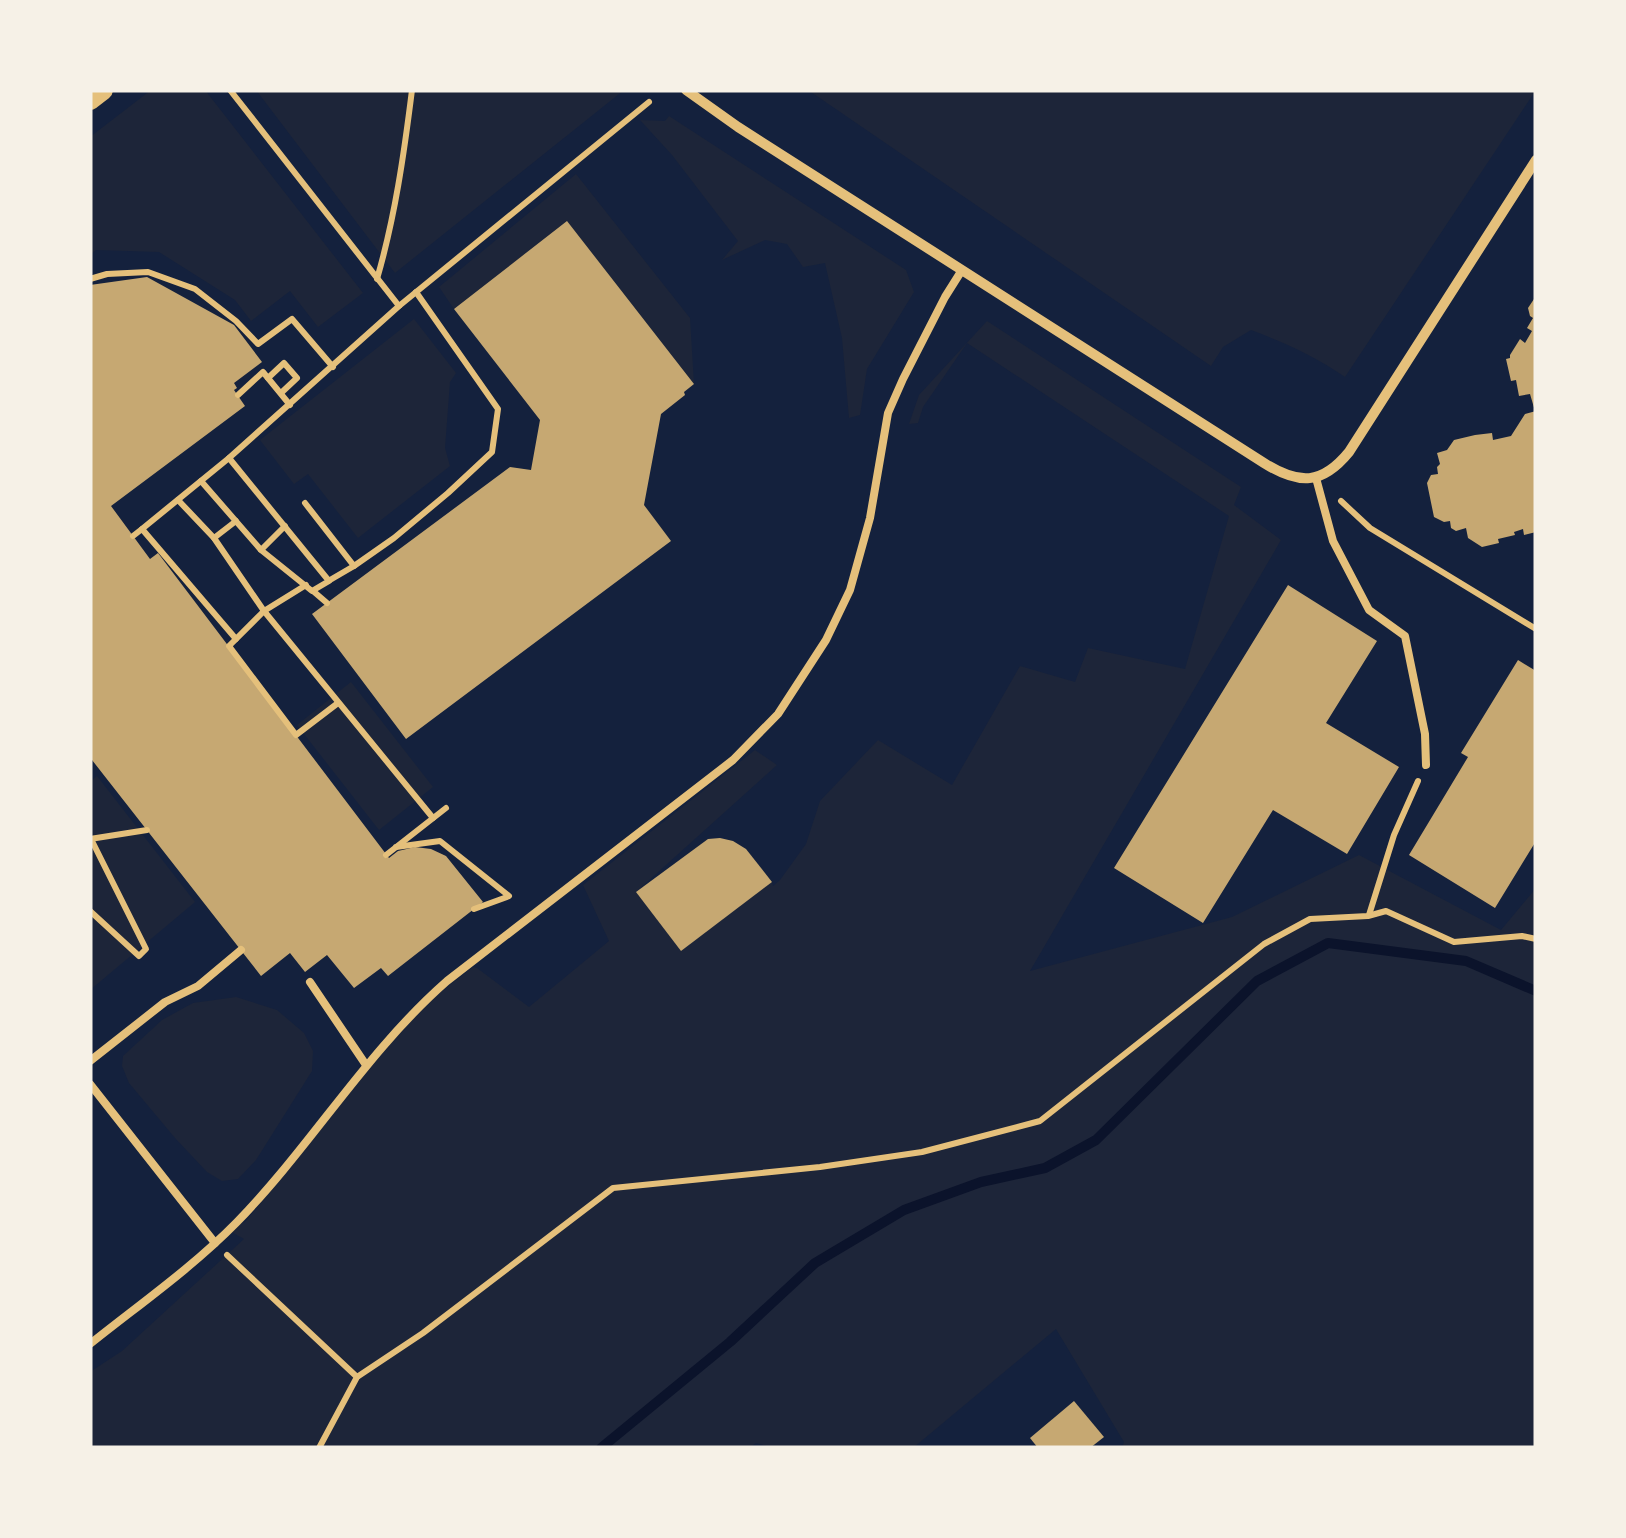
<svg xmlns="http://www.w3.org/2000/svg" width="1626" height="1538" viewBox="0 0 1626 1538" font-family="'Fira Sans Condensed',sans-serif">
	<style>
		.green { fill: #1d2539 }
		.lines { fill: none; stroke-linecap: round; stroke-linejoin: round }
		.stream { stroke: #0b132b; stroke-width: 10 }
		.building { fill: #c6a872 }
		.path { stroke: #e5c07b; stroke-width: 6 }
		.service { stroke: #e5c07b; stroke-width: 8 }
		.minor { stroke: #e5c07b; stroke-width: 10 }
		.secondary { stroke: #e5c07b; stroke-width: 20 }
	</style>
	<rect width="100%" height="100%" fill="#14213d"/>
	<g class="green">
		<path d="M151 90H205L363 293 318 327 290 291 251 321 235 300 159 252 96 250 90 255V137Z"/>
		<path d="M256 90H624L395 273Z"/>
		<path d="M808 90H1536L1345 377C1315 356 1285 343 1251 330L1223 347 1211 366Z"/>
		<path d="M669 116 906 270 914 292 867 369 860 415 849 418 842 338 825 263 803 267 787 244 765 240 722 260 738 241 672 155 640 120 665 121Z"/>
		<path d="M576 174 690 318 694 384 567 222 454 309 439 287Z"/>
		<path d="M414 319 456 373 450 382 445 448 450 466 358 538 308 474 294 484 260 440Z"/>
		<path d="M987 321 1241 487 1234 505 1281 540 1030 971 1232 917 1359 855 1501 930 1536 888V1448H1122L1124 1442 1056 1329 913 1448H774L756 1443 749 1448H90V1372L122 1351 244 1239 226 1229 245 1222 418 1009 473 967 477 968 529 1007 609 941 583 885 755 750 777 765 636 892 772 882 773 886 780 880 806 844 820 801 878 740 952 785 1020 666 1075 682 1088 648 1185 669 1229 516 967 343 923 407 918 423 909 424 919 395Z"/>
		<path d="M351 682 433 787 379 830 297 725Z"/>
		<path d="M97 776 195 902 90 990V782Z"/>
		<path d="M236 997 277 1010 304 1033 313 1051 312 1071 256 1160 238 1179 222 1181 207 1172 175 1138 129 1083 122 1066 123 1056 162 1020 193 1003Z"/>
	</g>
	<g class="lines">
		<path class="stream" d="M601 1448 730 1342 815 1263 904 1210 981 1182 1045 1168 1096 1140 1257 981 1328 943 1466 961 1536 991"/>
	</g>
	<g class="building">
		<path d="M567 221 694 384 684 392 685 395 661 414 644 505 671 541 406 739 312 614 510 467 531 470 540 420 454 309Z"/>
		<path d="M147 277 234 325 262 362 234 383 237 388 234 390 245 406 111 506 150 559 158 553 389 858 398 851 415 847 431 849 446 856 483 902 388 976 381 968 354 988 327 955 305 972 290 953 261 976 92 760 90 761V285Z"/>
		<path d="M1536 296V411H1535L1530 394 1519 396 1516 380 1511 381 1506 359 1510 358V355L1520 339 1525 343 1532 331 1527 328 1533 318 1530 316 1528 308Z"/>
		<path d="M1536 411V532L1524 535 1523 529 1514 532 1515 535 1498 539 1499 543 1482 547 1468 538 1466 528 1456 531 1451 528 1450 521 1444 522 1434 517 1427 483 1431 475 1438 474 1437 467 1440 464 1437 453 1447 450 1454 440 1475 435 1492 433 1493 440 1511 436 1525 414Z"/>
		<path d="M1288 585 1377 641 1326 723 1399 767 1347 854 1273 810 1203 923 1114 868Z"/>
		<path d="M1518 660 1536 671V841L1495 908 1409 855 1468 757 1461 753Z"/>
		<path d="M720 838 733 841 746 849 772 882 681 951 636 892 708 839Z"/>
		<path d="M1074 1401 1104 1437 1090 1448H1038L1030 1438Z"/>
	</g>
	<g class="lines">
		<g class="path">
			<path d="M230 90 399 306"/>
			<path d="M90 279 107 274 148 272 195 289 236 321 258 344 292 319 333 367"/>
			<path d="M377 279C395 217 404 154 412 90"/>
			<path d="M268 378 284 363 297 378 281 393"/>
			<path d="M238 395 263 372 290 405"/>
			<path d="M201 481 261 550 312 591 329 581 229 458"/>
			<path d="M178 500 214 538 264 611 229 646 296 735 338 703"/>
			<path d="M1341 501 1370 528 1536 629"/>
			<path d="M305 503 354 566 394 538 448 493 492 452 498 409 416 292"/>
			<path d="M133 536 142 529"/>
			<path d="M214 538 236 521"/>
			<path d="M261 550 285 526"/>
			<path d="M330 580 354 566"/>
			<path d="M306 585 264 611 433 818"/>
			<path d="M313 591 327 603"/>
			<path d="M236 639 142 529 229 458 399 306 649 102"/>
			<path d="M90 839 147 830"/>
			<path d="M396 847 440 841 509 896"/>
			<path d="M386 855 446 808"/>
			<path d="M474 909 507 897"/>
			<path d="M90 911 139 956 146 949 91 839"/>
			<path d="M1369 915 1394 835 1418 781"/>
			<path d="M227 1255 357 1377"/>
			<path d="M319 1448 357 1377 423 1333 613 1188 820 1167 922 1152 1040 1121 1264 944 1310 919 1368 916 1386 911 1454 942 1522 936 1536 939"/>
		</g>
		<g class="service">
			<path d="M1316 478 1333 541 1369 610 1405 636 1425 734 1426 765"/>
			<path d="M310 982 366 1065"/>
			<path d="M90 1061 165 1002 198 986 241 950"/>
			<path d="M90 1084 215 1243"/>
			<path d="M90 1344C140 1304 193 1267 237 1222 312 1145 366 1052 447 981L733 760 778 714 826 640 850 590 870 518 888 413 903 379 945 297 962 270"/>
		</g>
		<path class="minor" d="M686 90 738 127 1264 463C1299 485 1322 485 1349 452L1536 160"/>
		<path class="secondary" d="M90 100 103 90"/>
	</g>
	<rect width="1626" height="1538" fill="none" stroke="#f6f1e7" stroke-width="185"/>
</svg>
